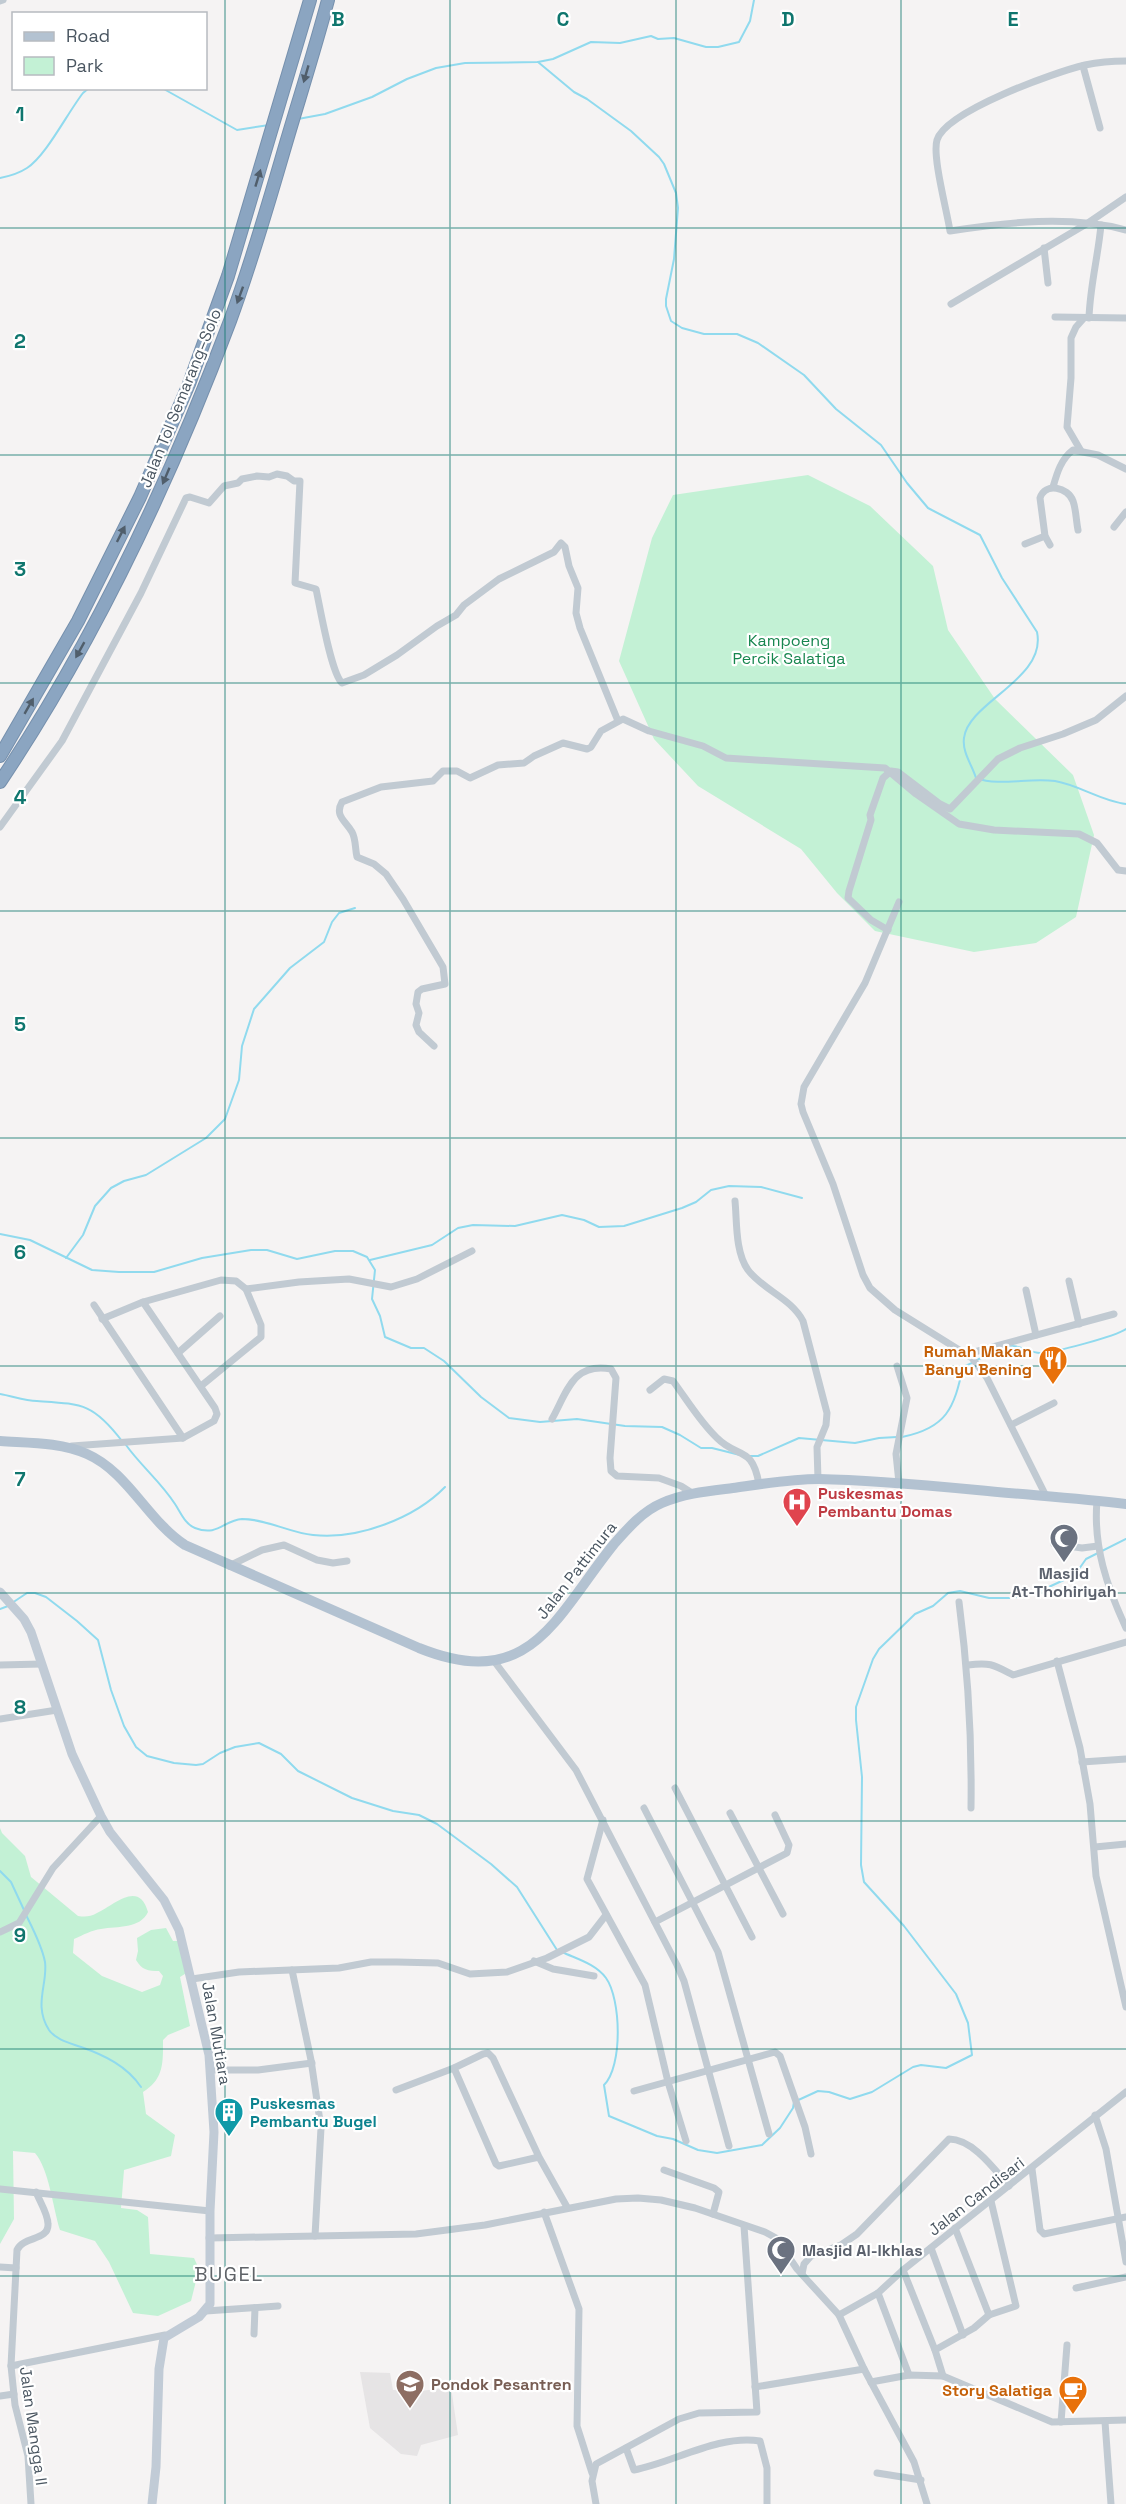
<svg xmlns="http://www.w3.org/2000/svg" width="1126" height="2504" viewBox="0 0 1126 2504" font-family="'Space Grotesk',sans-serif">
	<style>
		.education { fill: #e6e4e5 }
		.green { fill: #c3f1d5 }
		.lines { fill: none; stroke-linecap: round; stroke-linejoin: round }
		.stream { stroke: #90daee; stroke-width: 2 }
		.highway-casing { stroke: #7690ad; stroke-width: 14 }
		.street { stroke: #c1cad2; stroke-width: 7 }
		.secondary { stroke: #c1cbd6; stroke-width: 9 }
		.primary { stroke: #b3c2d1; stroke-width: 10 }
		.highway { stroke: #8ba5c1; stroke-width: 12 }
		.oneway { fill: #505e6b }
		.grid { fill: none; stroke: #0f766e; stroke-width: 1.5; stroke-opacity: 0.55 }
		.labels { text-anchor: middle; stroke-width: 4.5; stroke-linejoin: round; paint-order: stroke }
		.street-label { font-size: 16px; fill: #4a5661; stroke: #fff }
		.park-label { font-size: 16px; fill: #17864f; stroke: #fff }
		.food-label { font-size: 16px; font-weight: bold; fill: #c56008; stroke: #fff; text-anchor: end }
		.health-label { font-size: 16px; font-weight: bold; fill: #be3a42; stroke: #fff; text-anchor: start }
		.worship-label { font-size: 16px; font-weight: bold; fill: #5b616d; stroke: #fff }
		.culture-label { font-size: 16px; font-weight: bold; fill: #0d838f; stroke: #fff; text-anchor: start }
		.education-label { font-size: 16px; font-weight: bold; fill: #785e54; stroke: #fff; text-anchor: start }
		.quarter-label { font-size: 20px; letter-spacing: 1.5px; fill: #5f6368; stroke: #fff }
		.grid-label { font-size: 20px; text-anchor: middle; font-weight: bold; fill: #0f766e; stroke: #fff; stroke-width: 4.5; stroke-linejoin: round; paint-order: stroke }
	</style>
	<rect width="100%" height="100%" fill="#f5f3f3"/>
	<path class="education" d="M360 2372 390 2373 393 2390 421 2391 451 2387 458 2435 421 2445 417 2456 401 2454 370 2428Z"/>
	<g class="green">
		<path d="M808 475 870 506 933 566 948 630 995 699 1073 775 1094 835 1076 917 1036 943 974 952 875 931 837 893 801 849 698 786 654 739 619 661 652 538 673 495Z"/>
		<path d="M0 1828 2 1833 25 1856 31 1877 78 1916C85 1917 90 1917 97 1913 113 1906 139 1879 148 1912 140 1929 118 1926 101 1929 92 1930 83 1935 74 1939L73 1953 102 1976 142 1992 160 1985 163 1976 159 1971C148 1971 142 1970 136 1960L138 1951 137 1938 151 1930 166 1928 173 1941H181L188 1972 180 1977 190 2026 168 2035 163 2040C163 2063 164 2079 143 2092L146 2114 175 2135 171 2156 124 2170 121 2208 137 2210 148 2217 150 2254 194 2258 199 2269 191 2301 158 2316 133 2313 109 2262 95 2241 60 2230C53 2208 49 2169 35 2153L13 2151 14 2219 0 2244Z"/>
	</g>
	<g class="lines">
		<g class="stream">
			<path d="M538 62 574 92 587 99 631 131 659 157 664 164 676 193 678 208 674 259 666 299V306L671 321 682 328 704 334H737L758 343 804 375 836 409 881 445 907 483 928 508 980 535 1002 578 1037 632C1047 679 968 702 964 738 962 752 972 765 976 778 1000 787 1029 777 1055 781 1079 785 1101 801 1126 804"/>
			<path d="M162 88 237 130 269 125"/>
			<path d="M298 119 325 114 372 97 407 79 436 68 465 63 538 62 553 59 591 42 620 43 651 36 658 39 674 38 706 47H718L739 42 750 21 754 0"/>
			<path d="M0 178C10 176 18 174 27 168 46 156 68 112 83 93L89 88"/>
			<path d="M0 1234 30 1240 92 1270 119 1272H154L202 1258 251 1250H267L297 1259 335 1251H353L367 1257 375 1270 372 1299 380 1316 385 1337 411 1348H424L444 1361 481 1397 509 1418 540 1422 577 1419 625 1426 662 1427 680 1435 701 1448H712L740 1455"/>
			<path d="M66 1258 83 1235 95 1206 111 1188 124 1181 146 1175 206 1138 225 1119 239 1080 242 1046 254 1009 290 968 324 942 332 922 339 913 355 908"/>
			<path d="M370 1260 432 1245 458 1228 473 1225 515 1226 562 1215 584 1220 599 1227 624 1226 682 1208 696 1202 711 1190 729 1186 761 1187 802 1198"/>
			<path d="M977 1360C988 1355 1000 1347 1012 1346 1022 1346 1031 1353 1040 1353 1054 1353 1116 1336 1126 1329"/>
			<path d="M0 1394C12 1396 25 1401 37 1401 82 1404 93 1403 122 1441"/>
			<path d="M902 1437C947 1428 954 1408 963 1367L972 1363"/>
			<path d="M126 1445C141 1466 161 1482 175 1504 181 1513 185 1524 195 1528 218 1537 224 1520 242 1519 267 1519 290 1533 313 1535 358 1540 415 1518 445 1487"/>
			<path d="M749 1456H758L799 1438 855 1443 879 1438 897 1437"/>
			<path d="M12 1603 27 1593H35L46 1597 77 1621 98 1640 111 1690 124 1726 136 1747 147 1756 174 1763 196 1765 203 1764 220 1753 235 1747 259 1743 281 1754 298 1771 352 1798 393 1811 419 1815 437 1824 491 1864 517 1887 557 1950"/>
			<path d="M0 1609 8 1606"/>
			<path d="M0 1871 11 1882 24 1910"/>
			<path d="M26 1915C33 1929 42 1946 45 1962 48 1984 33 2005 49 2030 56 2040 70 2043 81 2047 104 2055 127 2066 141 2087"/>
			<path d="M562 1952C577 1959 596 1964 606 1978 621 1999 623 2066 604 2085L609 2116 657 2136 673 2139 698 2150 717 2153 762 2145 780 2128 793 2108 794 2102 818 2091 829 2092 850 2099 872 2092 913 2067 921 2065 946 2068 972 2055 968 2023 956 1994 904 1926 864 1882 861 1865 862 1777 856 1720V1707L873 1659 879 1649 915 1614 933 1606 948 1593 960 1591 989 1598H1012L1038 1592 1066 1579 1079 1569 1086 1559 1126 1539"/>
		</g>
		<g class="highway-casing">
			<g id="highway">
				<path d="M0 756 78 621 140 497 189 384 228 276 310 0"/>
				<path d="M0 782C95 640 170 481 230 321 250 267 266 212 282 157 297 105 314 53 328 0"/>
			</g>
		</g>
		<g class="street">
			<path d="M0 1 3 0"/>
			<path d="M1126 61C1112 61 1099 62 1085 65 1055 72 946 111 937 140 932 156 947 211 950 231 1007 222 1070 215 1126 230"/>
			<path d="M1083 66 1100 128"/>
			<path d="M1044 248 1048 283"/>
			<path d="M951 304 1088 223 1126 197"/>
			<path d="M1055 317 1126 318"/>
			<path d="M1089 318C1090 286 1098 257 1101 225"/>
			<path d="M1081 451 1067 427 1071 378V338L1076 327 1084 318"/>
			<path d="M1053 487C1057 473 1061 459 1073 450L1098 455 1126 469"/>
			<path d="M1114 527 1126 512"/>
			<path d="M1025 544 1045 536"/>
			<path d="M1050 545 1045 536 1040 498C1045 482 1068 487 1073 501 1076 509 1076 520 1078 530"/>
			<path d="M0 827 62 741 141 593 186 498 190 497 209 503 224 486 238 483 242 479 257 476 269 477 277 474 287 476 294 481H300L295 583 316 589C320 607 331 673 342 683L364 675 397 655 437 626 456 615 464 605 499 579 554 552 561 543 565 547 569 566 578 588 576 613 580 628 618 721"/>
			<path d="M899 902 865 983 804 1087 801 1104 803 1112 833 1184 863 1275 870 1288 895 1310 972 1358 987 1378 1046 1496"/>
			<path d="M888 930 871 920 848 898 849 891 871 820 870 815 883 778 891 771 898 772 940 804 950 809 998 759 1020 748 1063 734 1096 720 1126 696"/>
			<path d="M434 1046 419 1032 416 1025 419 1013 416 1004 418 992 422 989 445 984 443 967 403 899 386 874 374 864 357 857C355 849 356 839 352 832 346 821 334 816 342 802L381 787 433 781 443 771H457L470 778 498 765 524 763 534 756 563 743 587 749 591 747 601 731 623 719 649 731 703 746 726 758 885 768 916 794 959 824 994 830 1079 834 1097 843 1118 870 1126 871"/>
			<path d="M735 1201C737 1221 735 1252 748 1270 763 1290 791 1298 803 1321L827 1413 826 1425 817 1447 818 1479"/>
			<path d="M1069 1281 1079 1324"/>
			<path d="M1026 1290 1036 1335"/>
			<path d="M143 1302 221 1280 236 1281 246 1289"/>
			<path d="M94 1305 183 1438"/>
			<path d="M178 1353 220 1316"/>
			<path d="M967 1354 1114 1314"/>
			<path d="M897 1366 907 1398 896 1454 899 1483"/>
			<path d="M201 1386 261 1337V1325L246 1289 299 1282 349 1279 391 1287 417 1279 472 1251"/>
			<path d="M650 1390 664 1379 673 1381C687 1400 700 1422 717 1438 738 1459 752 1445 759 1484"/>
			<path d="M552 1419C567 1392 573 1362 611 1369L616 1378 610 1458 611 1471 617 1476 659 1478 681 1486 692 1493"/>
			<path d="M1011 1425 1054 1403"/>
			<path d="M72 1446 183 1438 214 1421 217 1414 215 1408 143 1302 102 1319"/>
			<path d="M1097 1501C1093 1546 1107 1587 1126 1628"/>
			<path d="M1054 1544 1082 1548 1098 1546"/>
			<path d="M229 1566 262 1550 284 1545 317 1560 333 1563 347 1561"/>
			<path d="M959 1602C968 1671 972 1738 971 1808"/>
			<path d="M494 1661 576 1770 677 1965 684 1981 729 2146"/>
			<path d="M1057 1661 1080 1748 1090 1804 1096 1876 1126 2007"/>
			<path d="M0 1665 42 1664"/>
			<path d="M968 1665C991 1662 994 1665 1013 1675L1126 1642"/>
			<path d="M0 1719 57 1710"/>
			<path d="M1082 1762 1126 1759"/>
			<path d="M675 1788 752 1937"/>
			<path d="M644 1808 718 1952 769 2134"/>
			<path d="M730 1813 783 1914"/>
			<path d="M603 1820 587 1879 645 1985 668 2082 686 2141"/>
			<path d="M1095 1847 1126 1844"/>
			<path d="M655 1922 787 1853 789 1845 775 1815"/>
			<path d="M0 1932 19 1923 53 1868 101 1816"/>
			<path d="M534 1961 553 1969 594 1976"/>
			<path d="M292 1970 311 2060 321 2128 315 2236"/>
			<path d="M192 1979 239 1972 339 1968 371 1962H397L438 1963 470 1974 507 1972 547 1958 589 1937 606 1915"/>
			<path d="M211 2070H258L312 2063"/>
			<path d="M396 2090 454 2068"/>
			<path d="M634 2091 775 2052 780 2056 805 2127 811 2154"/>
			<path d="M1095 2115 1106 2149 1126 2262"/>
			<path d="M539 2157 499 2166 496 2164 454 2068 483 2054 488 2053 493 2058 539 2157 567 2207"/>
			<path d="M1032 2169 1040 2230 1044 2234 1126 2217"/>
			<path d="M664 2170 714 2188 719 2192 713 2214"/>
			<path d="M0 2189 210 2211"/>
			<path d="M544 2212 579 2309 577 2426 592 2473"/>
			<path d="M955 2228 989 2315"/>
			<path d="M209 2238 416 2234 485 2225 616 2199 638 2198 661 2200 695 2208 765 2232 776 2238 797 2269 839 2315 864 2369 914 2462 927 2504"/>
			<path d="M931 2248 963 2335"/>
			<path d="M0 2267 16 2268"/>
			<path d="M903 2270 935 2350"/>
			<path d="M802 2274 804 2264 811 2256 841 2245 857 2234 949 2139C973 2139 995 2170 1009 2186"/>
			<path d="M1076 2288 1126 2277"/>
			<path d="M878 2293 909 2375"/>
			<path d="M206 2311 278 2306"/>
			<path d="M839 2315 878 2293 903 2270 1126 2092"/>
			<path d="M254 2334 255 2308"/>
			<path d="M11 2366 165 2335"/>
			<path d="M943 2376 935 2350 974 2328 989 2315 1016 2306 991 2201"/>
			<path d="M871 2382 909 2375 943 2376 1052 2422 1126 2420"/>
			<path d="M755 2387 864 2369"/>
			<path d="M0 2396 14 2394"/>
			<path d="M1061 2422 1067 2345"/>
			<path d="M1105 2422 1111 2504"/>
			<path d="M626 2448 634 2470C672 2463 719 2434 760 2441L767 2468V2504"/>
			<path d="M877 2473 921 2480"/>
			<path d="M31 2504 28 2456 15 2405 11 2366 17 2250C23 2236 49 2241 48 2224 48 2214 40 2202 36 2192"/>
			<path d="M596 2504 592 2481 596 2464 679 2419 699 2413 757 2412 744 2226"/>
		</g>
		<path class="secondary" d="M0 1592 24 1619 31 1632 72 1754 101 1816 110 1832 164 1900 179 1930 209 2055 214 2132 210 2211V2304L199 2317 164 2338 159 2369 156 2467 152 2504"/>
		<path class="primary" d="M0 1441C28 1443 60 1442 87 1454 128 1472 148 1521 185 1545L419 1648C531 1693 555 1617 614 1544 628 1528 643 1511 662 1503 685 1493 709 1491 733 1488 761 1484 790 1479 819 1479 871 1480 924 1485 977 1490 1027 1495 1076 1498 1126 1504"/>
		<use href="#highway" class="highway"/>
	</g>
	<defs><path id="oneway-solid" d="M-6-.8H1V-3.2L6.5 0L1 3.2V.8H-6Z" transform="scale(1.5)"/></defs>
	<g class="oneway">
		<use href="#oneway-solid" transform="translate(306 74) rotate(106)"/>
		<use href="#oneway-solid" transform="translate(258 178) rotate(-73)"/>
		<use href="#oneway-solid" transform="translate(240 295) rotate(110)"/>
		<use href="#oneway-solid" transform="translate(166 476) rotate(113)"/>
		<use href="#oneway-solid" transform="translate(121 534) rotate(-63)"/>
		<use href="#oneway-solid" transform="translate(80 650) rotate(119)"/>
		<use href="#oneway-solid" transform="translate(29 706) rotate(-60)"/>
	</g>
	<path class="grid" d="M225 0V2504M450 0V2504M676 0V2504M901 0V2504M0 228H1126M0 455H1126M0 683H1126M0 911H1126M0 1138H1126M0 1366H1126M0 1593H1126M0 1821H1126M0 2049H1126M0 2276H1126"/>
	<defs>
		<g id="restaurant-pin" transform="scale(1.5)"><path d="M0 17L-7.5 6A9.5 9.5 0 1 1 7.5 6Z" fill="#e8710a" stroke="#fff"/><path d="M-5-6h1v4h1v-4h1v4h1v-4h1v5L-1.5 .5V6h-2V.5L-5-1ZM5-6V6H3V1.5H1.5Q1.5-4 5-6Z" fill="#fff"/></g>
		<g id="hospital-pin" transform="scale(1.5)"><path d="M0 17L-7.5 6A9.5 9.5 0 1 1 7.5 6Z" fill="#e0444e" stroke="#fff"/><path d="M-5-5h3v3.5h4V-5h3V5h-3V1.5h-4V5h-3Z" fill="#fff"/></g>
		<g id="mosque-pin" transform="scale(1.5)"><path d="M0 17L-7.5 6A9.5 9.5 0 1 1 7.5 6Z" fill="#6b7280" stroke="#fff"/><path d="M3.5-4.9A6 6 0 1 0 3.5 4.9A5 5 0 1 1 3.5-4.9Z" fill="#fff"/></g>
		<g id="building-pin" transform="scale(1.5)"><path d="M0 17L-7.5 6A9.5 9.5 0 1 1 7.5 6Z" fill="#0f9aa8" stroke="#fff"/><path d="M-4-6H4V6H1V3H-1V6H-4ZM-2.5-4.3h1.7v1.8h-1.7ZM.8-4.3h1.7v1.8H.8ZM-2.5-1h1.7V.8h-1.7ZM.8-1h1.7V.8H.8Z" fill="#fff"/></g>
		<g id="school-pin" transform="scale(1.5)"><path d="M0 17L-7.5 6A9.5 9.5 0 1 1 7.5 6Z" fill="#8d6e63" stroke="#fff"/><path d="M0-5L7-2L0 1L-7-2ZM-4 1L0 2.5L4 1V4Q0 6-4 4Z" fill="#fff"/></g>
		<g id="cafe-pin" transform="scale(1.5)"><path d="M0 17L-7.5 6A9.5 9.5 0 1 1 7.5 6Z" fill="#e8710a" stroke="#fff"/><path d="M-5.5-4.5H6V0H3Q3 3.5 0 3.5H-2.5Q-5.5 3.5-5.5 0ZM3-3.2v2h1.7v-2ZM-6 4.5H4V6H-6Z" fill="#fff"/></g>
	</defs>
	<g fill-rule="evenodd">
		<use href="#restaurant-pin" x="1053" y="1360"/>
		<use href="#hospital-pin" x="797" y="1502"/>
		<use href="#mosque-pin" x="1064" y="1538"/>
		<use href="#building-pin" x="229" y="2112"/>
		<use href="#mosque-pin" x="781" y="2250"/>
		<use href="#school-pin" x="410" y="2384"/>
		<use href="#cafe-pin" x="1073" y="2390"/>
	</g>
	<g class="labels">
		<g class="street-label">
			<text transform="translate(180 398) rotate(-68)" y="6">Jalan Tol Semarang–Solo</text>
			<text transform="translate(576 1570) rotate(-52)" y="6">Jalan Pattimura</text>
			<text transform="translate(217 2033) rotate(80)" y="6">Jalan Mutiara</text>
			<text transform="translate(976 2196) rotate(-38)" y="6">Jalan Candisari</text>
			<text transform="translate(34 2426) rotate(82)" y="6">Jalan Mangga II</text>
		</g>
		<g class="park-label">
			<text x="789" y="646">Kampoeng<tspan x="789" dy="18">Percik Salatiga</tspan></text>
		</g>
		<g class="food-label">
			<text x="1032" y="1357">Rumah Makan<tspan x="1032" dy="18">Banyu Bening</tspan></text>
			<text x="1052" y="2396">Story Salatiga</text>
		</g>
		<g class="health-label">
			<text x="818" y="1499">Puskesmas<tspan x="818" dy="18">Pembantu Domas</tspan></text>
		</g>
		<g class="worship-label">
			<text x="1064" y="1579">Masjid<tspan x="1064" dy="18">At-Thohiriyah</tspan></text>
			<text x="802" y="2256" text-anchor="start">Masjid Al-Ikhlas</text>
		</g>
		<g class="culture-label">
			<text x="250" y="2109">Puskesmas<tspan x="250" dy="18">Pembantu Bugel</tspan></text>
		</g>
		<g class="education-label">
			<text x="431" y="2390">Pondok Pesantren</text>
		</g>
		<g class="quarter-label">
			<text x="229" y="2281">BUGEL</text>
		</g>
	</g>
	<g class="grid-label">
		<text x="338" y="26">B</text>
		<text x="563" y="26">C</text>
		<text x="788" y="26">D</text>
		<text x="1013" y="26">E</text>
		<text x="20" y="121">1</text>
		<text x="20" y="348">2</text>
		<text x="20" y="576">3</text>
		<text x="20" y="804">4</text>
		<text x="20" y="1031">5</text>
		<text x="20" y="1259">6</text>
		<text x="20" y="1486">7</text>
		<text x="20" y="1714">8</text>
		<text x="20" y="1942">9</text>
	</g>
	<rect x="12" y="12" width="195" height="78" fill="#ffffff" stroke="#b7bbc0" stroke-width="1.5"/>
	<rect x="24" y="32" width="30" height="9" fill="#b3c2d1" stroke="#b7bbc0" stroke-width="1.5"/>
	<text x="66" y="42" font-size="18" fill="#4a5661">Road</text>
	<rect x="24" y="57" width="30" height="18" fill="#c3f1d5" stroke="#b7bbc0" stroke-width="1.5"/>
	<text x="66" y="72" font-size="18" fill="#4a5661">Park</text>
</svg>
